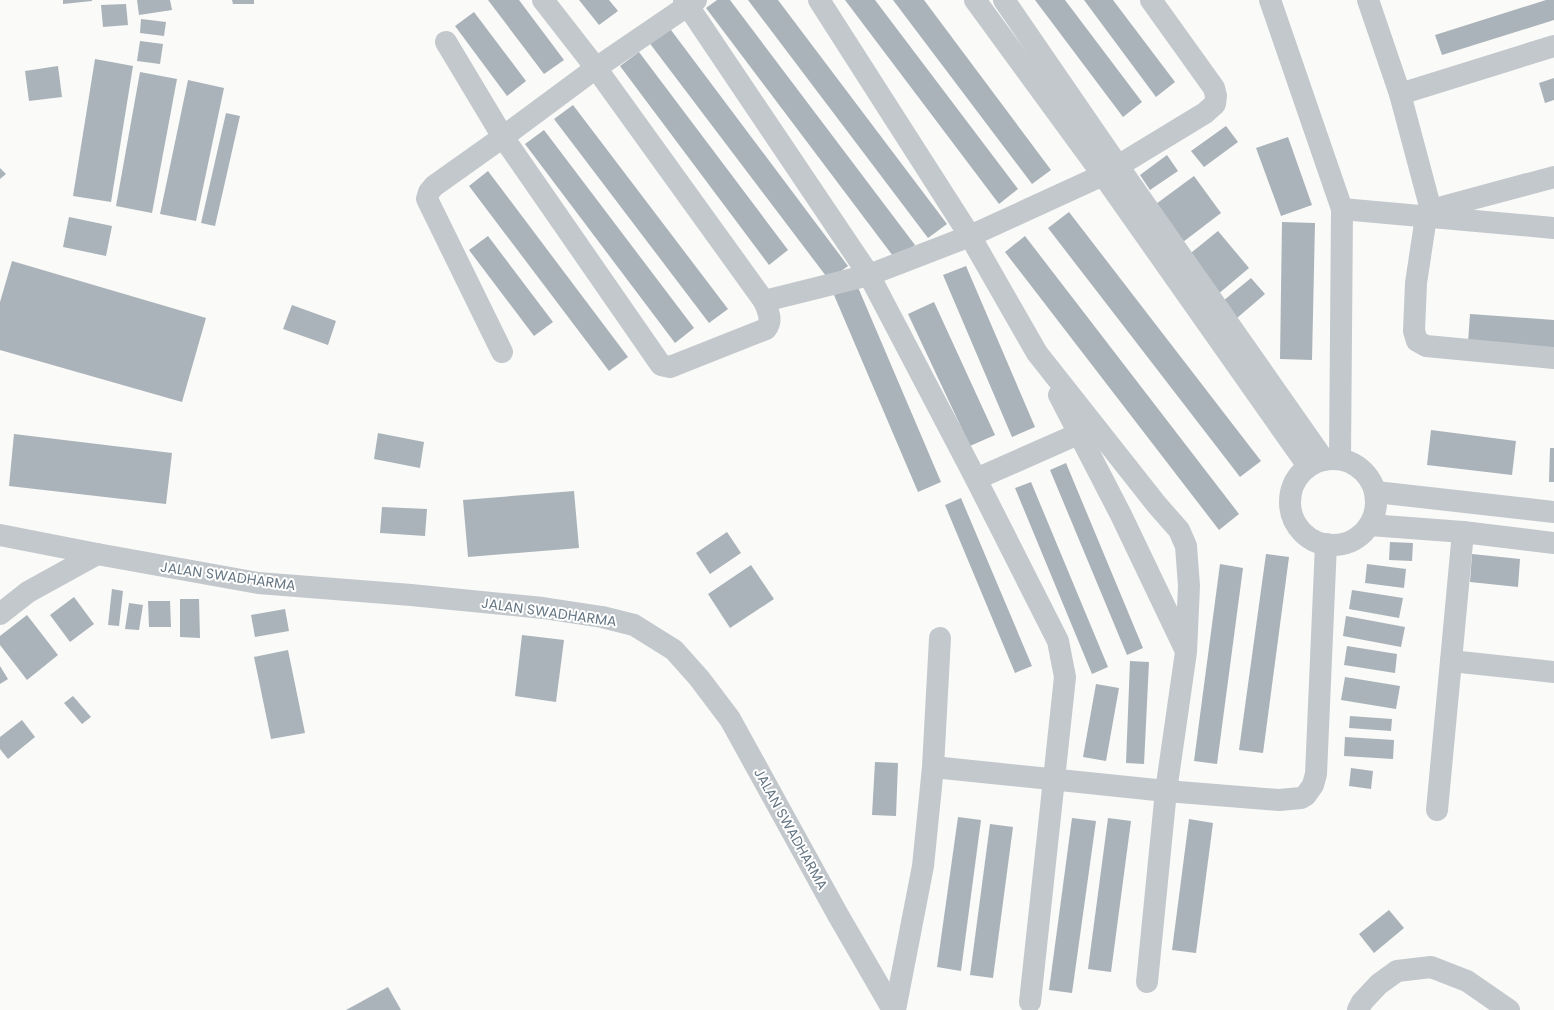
<svg xmlns="http://www.w3.org/2000/svg" width="1554" height="1010" viewBox="0 0 1554 1010" font-family="Poppins,sans-serif">
	<style>
		.building { fill: #aab3b9 }
		.lines { fill: none; stroke-linecap: round; stroke-linejoin: round }
		.minor { stroke: #c3c8cc; stroke-width: 22 }
		.labels { text-anchor: middle; stroke-width: 4; stroke-linejoin: round; paint-order: stroke }
		.street-label { font-size: 14px; fill: #657683; stroke: #fff }
	</style>
	<rect width="100%" height="100%" fill="#fafaf8"/>
	<g class="building">
		<path d="M63 0H92V1L63 4Z"/>
		<path d="M137 0H170L172 10 139 15Z"/>
		<path d="M232 0H254V4H233Z"/>
		<path d="M488 0H519L564 60 544 74Z"/>
		<path d="M579 0H609L618 11 599 25Z"/>
		<path d="M717 0H730L915 245 896 260 706 8Z"/>
		<path d="M748 0H778L947 224 928 238Z"/>
		<path d="M845 0H875L1018 189 999 204Z"/>
		<path d="M893 0H924L1051 170 1032 184Z"/>
		<path d="M1035 0H1065L1142 102 1123 117Z"/>
		<path d="M1084 0H1113L1175 82 1156 97Z"/>
		<path d="M1546 0H1554V20L1442 55 1435 35Z"/>
		<path d="M126 4 128 25 103 27 101 5Z"/>
		<path d="M474 12 526 81 507 96 455 26Z"/>
		<path d="M141 19 166 22 164 36 140 33Z"/>
		<path d="M668 26 848 266 829 280 648 41Z"/>
		<path d="M140 41 163 44 160 64 137 61Z"/>
		<path d="M639 52 788 250 769 265 620 66Z"/>
		<path d="M95 59 133 66 111 202 73 196Z"/>
		<path d="M58 66 62 97 29 101 25 71Z"/>
		<path d="M140 72 177 79 152 213 116 206Z"/>
		<path d="M1554 78V100L1545 103 1539 83Z"/>
		<path d="M188 80 224 88 196 221 160 214Z"/>
		<path d="M573 105 728 309 709 323 554 119Z"/>
		<path d="M226 113 240 116 215 226 201 223Z"/>
		<path d="M1226 126 1238 142 1204 167 1191 151Z"/>
		<path d="M544 130 694 328 675 343 525 144Z"/>
		<path d="M1288 137 1312 205 1281 216 1256 148Z"/>
		<path d="M1167 155 1178 171 1150 190 1140 175Z"/>
		<path d="M0 168 6 174 0 179Z"/>
		<path d="M488 171 628 357 609 371 469 186Z"/>
		<path d="M1194 176 1221 213 1183 242 1156 204Z"/>
		<path d="M1069 212 1261 461 1240 477 1048 228Z"/>
		<path d="M69 217 112 226 106 256 63 247Z"/>
		<path d="M1282 222 1315 223 1312 360 1280 359Z"/>
		<path d="M1218 231 1249 268 1217 295 1186 257Z"/>
		<path d="M488 236 553 322 534 336 469 250Z"/>
		<path d="M1025 236 1239 514 1219 530 1005 252Z"/>
		<path d="M12 261 206 318 182 402 0 350V302Z"/>
		<path d="M966 266 1035 427 1012 437 943 275Z"/>
		<path d="M1251 278 1265 294 1237 318 1223 301Z"/>
		<path d="M857 285 941 482 918 492 834 295Z"/>
		<path d="M934 302 995 435 970 446 908 314Z"/>
		<path d="M292 305 336 321 328 345 283 329Z"/>
		<path d="M1470 314 1554 320V349L1468 343Z"/>
		<path d="M1431 430 1516 441 1512 475 1427 465Z"/>
		<path d="M378 433 424 442 420 468 374 459Z"/>
		<path d="M14 434 172 453 166 504 9 486Z"/>
		<path d="M1550 448H1554V482H1549Z"/>
		<path d="M1066 463 1143 648 1127 655 1050 470Z"/>
		<path d="M1031 482 1108 667 1092 674 1015 488Z"/>
		<path d="M574 491 579 548 468 557 463 500Z"/>
		<path d="M961 498 1032 666 1015 673 945 505Z"/>
		<path d="M382 507 427 509 425 536 380 533Z"/>
		<path d="M727 532 741 553 710 574 696 553Z"/>
		<path d="M1390 542 1413 543 1412 561 1389 560Z"/>
		<path d="M1266 554 1289 557 1263 753 1239 750Z"/>
		<path d="M1472 554 1520 559 1518 587 1470 582Z"/>
		<path d="M1220 564 1243 568 1217 764 1194 761Z"/>
		<path d="M1367 564 1406 569 1404 588 1365 583Z"/>
		<path d="M751 565 774 599 730 628 708 594Z"/>
		<path d="M112 589 123 591 119 626 108 625Z"/>
		<path d="M1352 590 1403 598 1399 618 1349 609Z"/>
		<path d="M74 597 94 624 70 642 50 615Z"/>
		<path d="M180 599H199L200 638 180 637Z"/>
		<path d="M148 601H170L171 627H149Z"/>
		<path d="M129 603 143 605 139 630 125 629Z"/>
		<path d="M285 609 289 631 255 637 251 615Z"/>
		<path d="M27 615 58 655 27 680 0 645V636Z"/>
		<path d="M1346 616 1405 627 1401 647 1343 636Z"/>
		<path d="M522 635 564 640 556 702 515 696Z"/>
		<path d="M1347 646 1397 654 1395 673 1344 665Z"/>
		<path d="M288 650 305 733 271 739 254 657Z"/>
		<path d="M1130 661 1149 662 1144 764 1126 763Z"/>
		<path d="M0 666 8 679 0 684Z"/>
		<path d="M1345 677 1400 686 1396 709 1341 700Z"/>
		<path d="M1096 684 1119 688 1106 761 1083 757Z"/>
		<path d="M73 696 91 717 82 724 64 703Z"/>
		<path d="M1350 716 1392 719 1391 731 1349 728Z"/>
		<path d="M22 720 35 737 8 759 0 749V737Z"/>
		<path d="M1345 737 1394 740 1393 759 1344 756Z"/>
		<path d="M875 762 898 763 896 816 872 815Z"/>
		<path d="M1351 768 1373 771 1371 789 1349 786Z"/>
		<path d="M958 817 981 820 961 971 937 967Z"/>
		<path d="M1072 818 1096 821 1072 993 1049 990Z"/>
		<path d="M1108 818 1131 821 1111 972 1088 969Z"/>
		<path d="M1189 819 1213 823 1196 953 1172 950Z"/>
		<path d="M990 824 1013 827 993 978 970 975Z"/>
		<path d="M1389 910 1404 928 1374 953 1359 934Z"/>
		<path d="M388 987 401 1010H346Z"/>
	</g>
	<g class="lines">
		<g class="minor">
			<path d="M684 0 869 275 976 479 1058 641 1065 677 1030 1002"/>
			<path d="M819 0 970 236 1037 353 1157 505 1179 530 1186 546 1189 586 1186 652 1166 791 1147 982"/>
			<path d="M975 0 1103 175 1308 466"/>
			<path d="M1004 0 1118 166 1324 460"/>
			<path d="M1270 0 1342 209 1340 459"/>
			<path d="M1368 0 1400 94 1431 210 1426 217 1416 283 1414 331 1417 341 1426 346 1554 358"/>
			<path d="M446 42 503 137 661 365 670 367 766 329C773 320 768 311 764 301L596 68 543 0"/>
			<path d="M1400 94 1554 46"/>
			<path d="M1342 209 1554 228"/>
			<path d="M1431 210 1554 177"/>
			<path d="M764 301 869 275 970 236 1103 175 1205 113 1215 104 1216 96 1214 88 1151 0"/>
			<path d="M502 352 427 199 429 192 434 186 503 137 596 68 696 0"/>
			<path d="M1059 395 1121 515 1185 649"/>
			<circle cx="1333" cy="502" r="43"/>
			<path d="M976 479 1078 434"/>
			<path d="M1376 492 1554 512"/>
			<path d="M1370 525 1463 532 1554 543"/>
			<path d="M1463 532 1451 661 1554 672"/>
			<path d="M0 535 97 554 258 583 411 595 543 608 602 617 634 625 674 650 699 678 730 719 838 915 893 1010"/>
			<path d="M0 614 28 592 97 554"/>
			<path d="M933 767 1166 791 1279 800 1301 798 1306 795 1313 785 1316 774 1326 544"/>
			<path d="M1437 810 1451 661"/>
			<path d="M895 1010 923 866 933 767 940 638"/>
			<path d="M1358 1010 1362 1002 1379 984 1397 971 1431 967 1467 981 1509 1010"/>
		</g>
	</g>
	<g class="labels">
		<g class="street-label">
			<text transform="translate(228 576) rotate(8)" y="5">JALAN SWADHARMA</text>
			<text transform="translate(549 612) rotate(8)" y="5">JALAN SWADHARMA</text>
			<text transform="translate(791 829) rotate(61)" y="5">JALAN SWADHARMA</text>
		</g>
	</g>
</svg>
